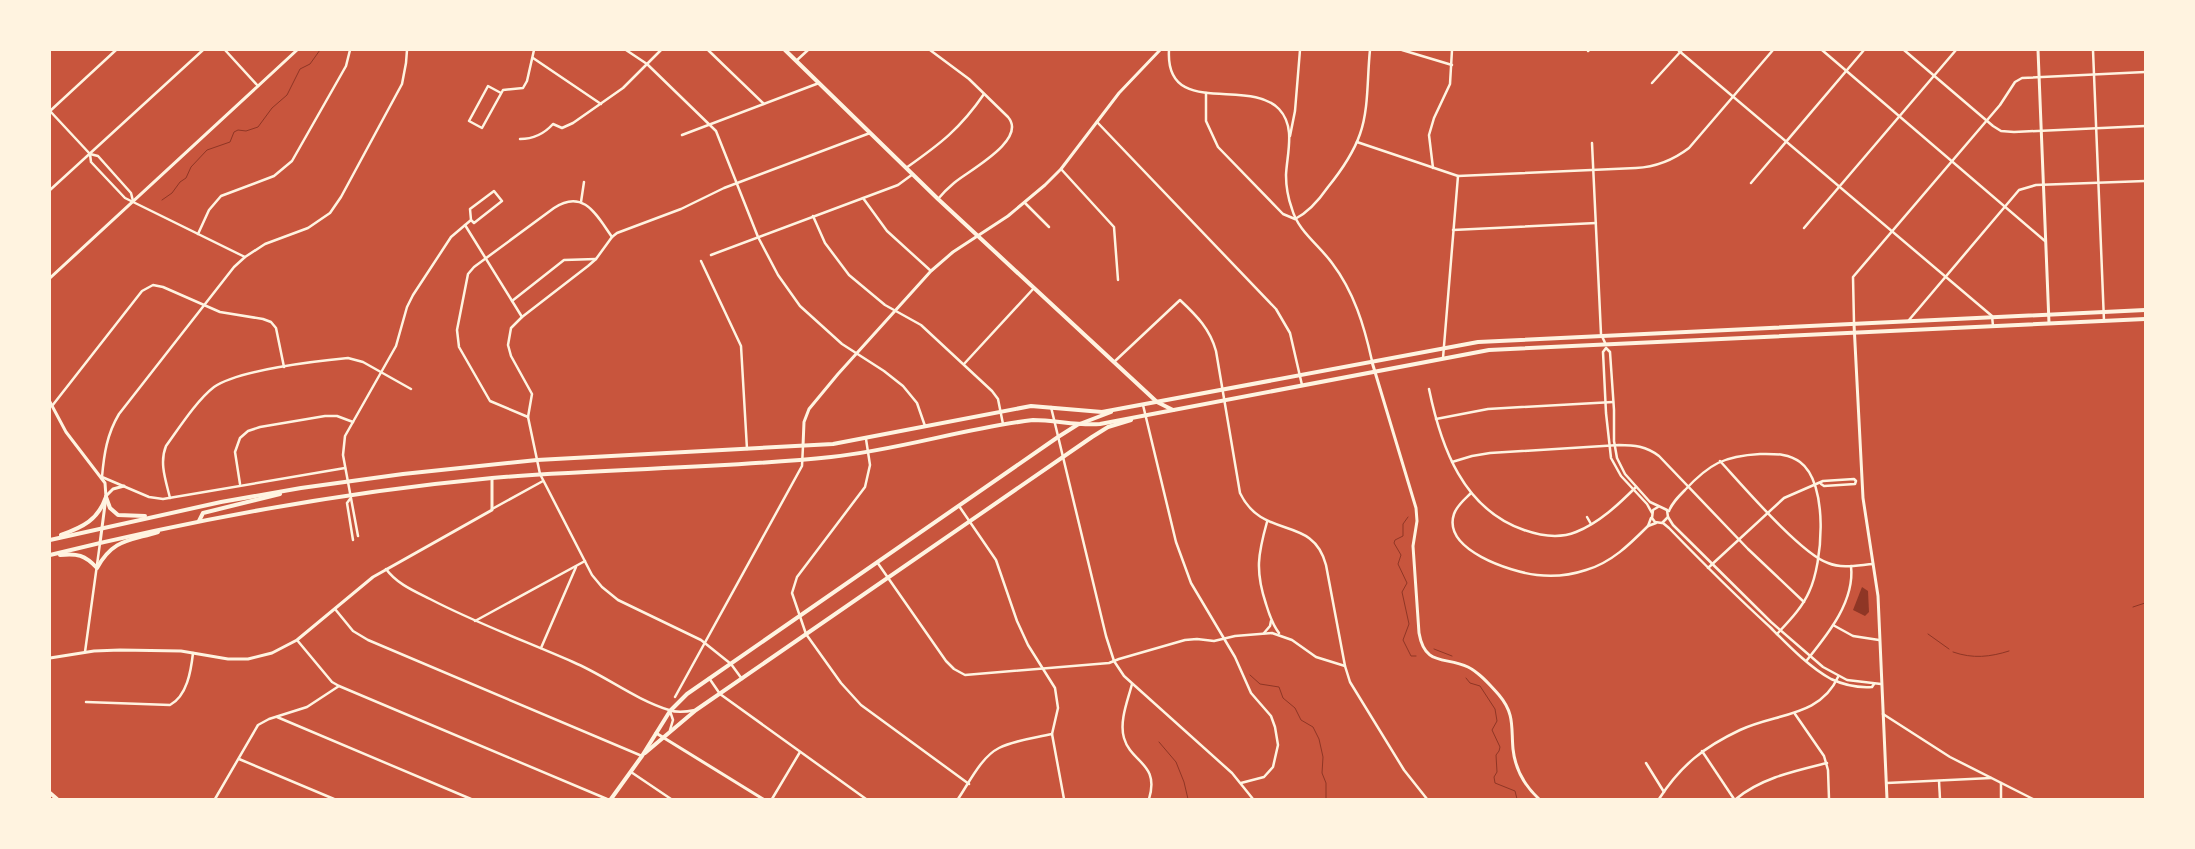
<svg xmlns="http://www.w3.org/2000/svg" width="2195" height="849" viewBox="0 0 2195 849" font-family="'Source Sans 3',sans-serif">
	<style>
		.water { fill: #8f3625 }
		.lines { fill: none; stroke-linecap: round; stroke-linejoin: round }
		.stream { stroke: #8f3625; stroke-width: 1 }
		.minor { stroke: #fff3e0; stroke-width: 2.5 }
		.tertiary { stroke: #fff3e0; stroke-width: 3 }
		.secondary { stroke: #fff3e0; stroke-width: 4 }
		.primary { stroke: #fff3e0; stroke-width: 4 }
	</style>
	<rect width="100%" height="100%" fill="#c8553d"/>
	<path class="water" d="M1862 587 1868 591 1869 612 1865 616 1853 610Z"/>
	<g class="lines">
		<g class="stream">
			<path d="M162 200 172 193 180 182 186 178 191 167 207 150 230 142 234 132 238 130 246 131 258 127 272 108 287 95 300 69 310 64 320 50"/>
			<path d="M1408 517 1403 524V536L1395 540 1394 543 1401 555 1398 564 1407 583 1402 592 1409 624 1403 640 1411 656H1416"/>
			<path d="M2133 607 2145 603"/>
			<path d="M1928 634 1949 649"/>
			<path d="M1434 649 1452 656"/>
			<path d="M1953 652C1973 659 1990 657 2009 651"/>
			<path d="M1250 675 1260 684 1279 687 1283 698 1295 708 1301 720 1313 727 1319 739 1323 757 1322 773 1326 783V799"/>
			<path d="M1466 678 1470 683 1480 686 1495 709 1497 721 1492 730 1500 747 1499 751 1496 755 1497 772 1494 777 1495 783 1515 791 1517 799"/>
			<path d="M1159 742 1176 762 1184 782 1188 799"/>
		</g>
		<g class="minor">
			<path d="M225 50 258 86"/>
			<path d="M626 50 647 64 716 131 758 237 778 275 800 306 842 344 884 371 903 386 917 403 925 426"/>
			<path d="M708 50 764 104"/>
			<path d="M930 50 969 79 1008 117C1028 140 968 171 954 183 948 188 943 193 938 199"/>
			<path d="M1169 50C1165 119 1249 77 1279 109 1296 127 1287 153 1286 175 1286 186 1288 198 1292 209 1298 231 1319 245 1332 263 1354 292 1364 325 1372 361"/>
			<path d="M1402 50 1452 65"/>
			<path d="M1678 50 1992 316 1993 326"/>
			<path d="M1822 50 2045 241"/>
			<path d="M1904 50 1993 126 2001 131 2014 132 2145 126"/>
			<path d="M2093 50 2104 321"/>
			<path d="M1588 51 1589 50"/>
			<path d="M533 58 601 104"/>
			<path d="M796 61 808 50"/>
			<path d="M1652 83 1682 50"/>
			<path d="M501 93 488 86 469 121 482 128 503 90 523 88 527 81 534 50"/>
			<path d="M1206 93V121L1218 147 1283 214 1295 219"/>
			<path d="M50 111 90 154 91 162 125 198 245 257"/>
			<path d="M50 111 116 50"/>
			<path d="M1097 122 1276 309 1290 333 1302 385"/>
			<path d="M682 135 819 83"/>
			<path d="M1290 136 1295 111 1300 50"/>
			<path d="M520 139C533 139 544 134 553 124L562 128 573 123 623 88 661 50"/>
			<path d="M1357 142 1458 176 1636 168C1656 167 1672 161 1689 148L1773 50"/>
			<path d="M1592 143 1601 334 1606 345"/>
			<path d="M90 154 98 156 131 193 133 201"/>
			<path d="M906 168C940 144 960 129 984 94"/>
			<path d="M1433 168 1429 135 1434 118 1450 84 1452 50"/>
			<path d="M1061 169 1114 227 1118 280"/>
			<path d="M1751 183 1864 50"/>
			<path d="M50 190 203 50"/>
			<path d="M863 198 887 231 931 271"/>
			<path d="M581 202 584 182"/>
			<path d="M1025 203 1049 227"/>
			<path d="M813 216 825 243 849 275 885 305 921 325 992 391 998 399 1003 424"/>
			<path d="M1295 219C1309 212 1319 200 1328 187 1341 171 1353 154 1360 134 1369 109 1367 77 1370 50"/>
			<path d="M465 225 522 317"/>
			<path d="M1804 228 1956 50"/>
			<path d="M1453 230 1596 223"/>
			<path d="M198 234 209 210 221 196 274 176 292 161 346 66 350 50"/>
			<path d="M711 255 898 185 913 174"/>
			<path d="M701 261 741 346 747 449"/>
			<path d="M512 301 564 260 596 259"/>
			<path d="M1909 320 2019 190 2036 185 2145 181"/>
			<path d="M1854 323 1853 277 2000 105 2015 82 2022 78 2145 72"/>
			<path d="M1443 358 1458 176"/>
			<path d="M1114 362 1180 300C1197 316 1210 329 1216 351L1240 493C1263 541 1313 514 1326 565L1345 666 1350 682 1404 770 1427 799"/>
			<path d="M964 364 1034 288"/>
			<path d="M1429 389C1441 447 1463 509 1524 530 1541 536 1559 539 1576 532 1599 523 1619 504 1636 487"/>
			<path d="M1143 405 1176 542 1191 583 1235 657 1251 693 1271 716 1275 727 1278 745 1273 767 1264 777 1241 783"/>
			<path d="M52 406 142 291 153 285 163 287 220 312 263 319 271 322 276 328 284 367"/>
			<path d="M1051 407 1106 636 1114 661 1124 676 1232 773 1253 799"/>
			<path d="M528 417 490 401 459 347 457 330 468 274 474 267 554 208C584 188 597 216 612 237"/>
			<path d="M1436 419 1488 409 1613 402"/>
			<path d="M866 439 870 465 865 487 797 577 792 593 806 634 841 683 861 705 969 784"/>
			<path d="M1720 461C1742 485 1801 554 1828 563 1842 569 1859 565 1873 564"/>
			<path d="M1452 462 1472 456 1490 453 1619 445C1634 445 1646 446 1659 456L1748 549 1804 602"/>
			<path d="M345 468 163 499 149 497 102 477C104 454 107 434 119 414L234 267 245 257 265 244 308 228 330 213 341 197 402 84 406 63 407 50"/>
			<path d="M240 484 235 452 240 438 248 431 260 427 325 416H337L353 422"/>
			<path d="M1471 493C1465 499 1457 505 1454 514 1442 550 1511 572 1537 575 1554 577 1571 575 1586 570 1611 563 1630 544 1648 526"/>
			<path d="M170 498C166 481 159 463 166 446 179 428 197 400 214 387 238 370 316 361 348 358L363 362 411 389"/>
			<path d="M350 499 347 503 353 540"/>
			<path d="M959 506 996 560 1017 621 1028 645 1055 688 1058 708 1052 734 1064 799"/>
			<path d="M492 509 543 481"/>
			<path d="M1669 511C1672 503 1678 497 1685 490 1709 464 1724 456 1760 454 1775 454 1788 453 1800 462 1829 483 1823 563 1809 592 1802 608 1789 621 1777 634"/>
			<path d="M1652 513 1647 504 1621 476 1611 458 1606 413 1603 352 1606 348 1610 352 1614 410V441L1617 458 1625 474 1650 502 1667 510 1668 517 1662 523 1655 522 1652 518 1653 510 1658 507"/>
			<path d="M1587 517 1591 524"/>
			<path d="M1668 517 1673 525 1771 622 1823 667 1847 680 1881 684"/>
			<path d="M1651 518 1648 526 1656 523"/>
			<path d="M1267 522C1258 554 1255 571 1266 604 1269 614 1272 624 1279 633"/>
			<path d="M1663 523 1669 528C1702 562 1735 595 1770 627 1788 645 1809 667 1831 679 1844 685 1858 688 1872 687L1874 684"/>
			<path d="M358 536 343 455 345 436 396 346 407 307 413 295 451 237 471 220 474 223 502 201 494 191 470 209 471 220"/>
			<path d="M877 562 946 661 954 669 965 675 1109 663 1119 659 1185 640 1197 639 1214 641 1235 636 1272 633 1292 640 1316 657 1345 666"/>
			<path d="M1708 568 1784 498 1823 481 1854 479 1856 481 1855 484 1824 486 1821 484"/>
			<path d="M386 569C397 584 414 591 430 599 476 623 525 641 573 662 606 676 634 699 669 710 677 713 686 712 695 710"/>
			<path d="M335 609 353 631 368 640 642 756"/>
			<path d="M475 621 585 561"/>
			<path d="M1833 625 1853 636 1879 640"/>
			<path d="M1264 633 1270 626 1271 621"/>
			<path d="M297 640 332 682 339 686 607 799"/>
			<path d="M541 648 576 567"/>
			<path d="M85 652 100 543"/>
			<path d="M1807 660C1828 634 1855 601 1851 566"/>
			<path d="M709 678 720 694 866 799"/>
			<path d="M742 679 731 664 701 640 618 600 602 587 592 575 540 474 528 417 532 394 511 356 508 345 511 328 522 317 588 266 596 259 612 237 617 233 681 209 724 188 870 133"/>
			<path d="M1132 684C1128 700 1119 721 1124 738 1131 763 1160 763 1149 799"/>
			<path d="M675 697 802 466 803 446"/>
			<path d="M86 702 170 705C187 696 191 671 193 653"/>
			<path d="M670 711 673 720 670 730"/>
			<path d="M1795 714 1824 756 1828 770 1829 799"/>
			<path d="M1883 714 1950 757 2033 799"/>
			<path d="M277 717 471 799"/>
			<path d="M1702 751 1734 799"/>
			<path d="M239 759 334 799"/>
			<path d="M1646 763 1664 792"/>
			<path d="M631 772 671 799"/>
			<path d="M1939 781 1940 799"/>
			<path d="M1887 783 1991 778"/>
			<path d="M2001 783V799"/>
			<path d="M215 799 258 725 269 719 307 707 339 686"/>
			<path d="M772 799 800 752"/>
			<path d="M958 799C969 783 981 757 999 748 1015 740 1035 738 1052 734"/>
			<path d="M1659 799C1681 765 1704 747 1740 730 1776 713 1820 717 1838 677"/>
			<path d="M1736 799C1761 778 1795 771 1827 763"/>
		</g>
		<g class="tertiary">
			<path d="M2038 50 2049 323"/>
			<path d="M50 278 297 50"/>
			<path d="M1854 324 1863 498 1878 596 1887 799"/>
			<path d="M1372 362 1416 508 1417 521 1413 546 1419 633C1425 667 1445 656 1468 667 1480 673 1490 685 1499 695 1515 714 1511 727 1513 749 1515 768 1525 786 1539 799"/>
			<path d="M50 402 66 432 105 483 106 497 100 543"/>
			<path d="M803 446 804 422 809 409 838 374 931 271 953 252 1008 216 1045 185 1061 169 1119 93 1160 50"/>
			<path d="M106 496 113 489 124 486"/>
			<path d="M50 658 94 651 120 650 181 651 228 659H248L272 653 297 640 373 577 492 510V478"/>
			<path d="M656 733 763 799"/>
		</g>
		<g class="secondary">
			<path d="M645 753 696 710 1092 437 1108 427 1131 420"/>
			<path d="M50 793 57 799"/>
			<path d="M611 799 642 756 670 711 687 694 1058 437 1077 425 1111 412"/>
		</g>
		<g class="primary">
			<path d="M785 50 938 199 1157 402 1173 410"/>
			<path d="M106 497 110 508 118 515 145 516"/>
			<path d="M199 521 203 513 280 494"/>
			<path d="M61 535C83 527 98 520 106 497"/>
			<path d="M50 540 221 502 301 488 403 474 537 460 833 444 1031 406 1102 412 1478 342 2145 310"/>
			<path d="M50 555C196 519 343 492 492 478 605 468 719 469 831 457 899 450 965 428 1033 420 1056 420 1077 426 1100 424L1489 350 2145 319"/>
			<path d="M60 555C77 553 85 555 97 568 113 539 129 541 158 532"/>
		</g>
	</g>
	<rect width="2195" height="849" fill="none" stroke="#fff3e0" stroke-width="102"/>
</svg>
